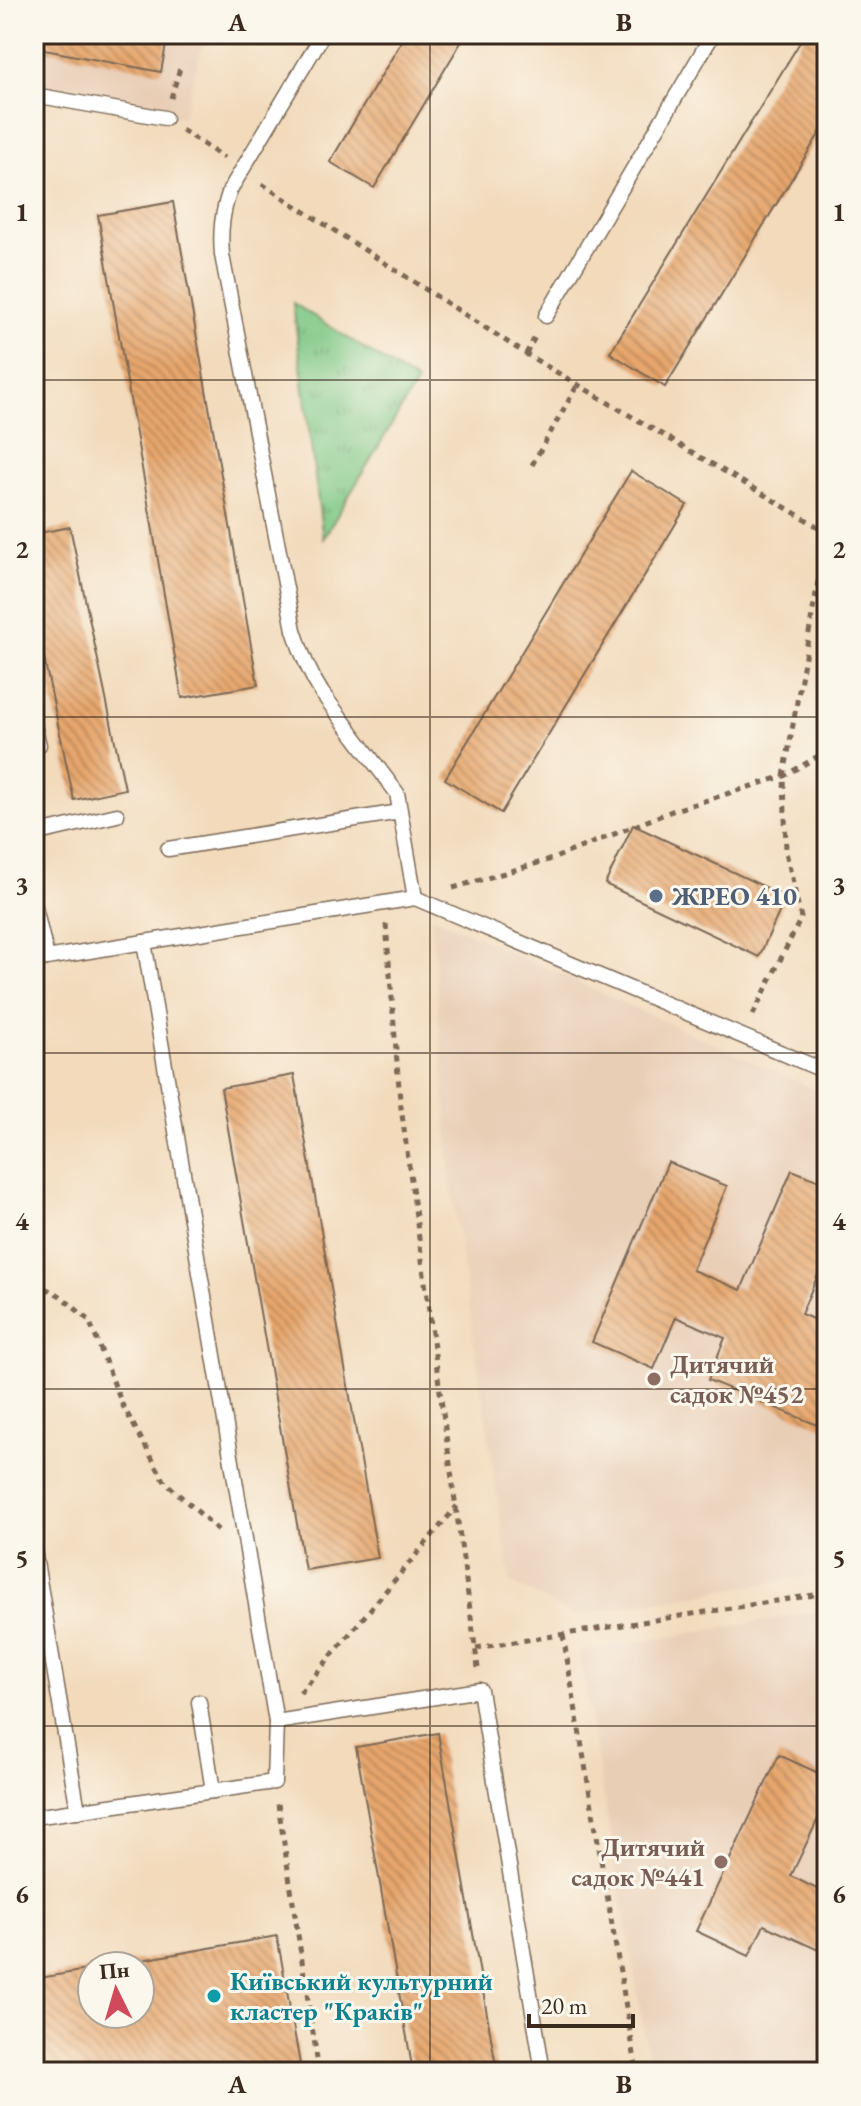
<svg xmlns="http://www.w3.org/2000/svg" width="861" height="2106" viewBox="0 0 861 2106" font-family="'EB Garamond',serif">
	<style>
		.built { fill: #e9ceb6 }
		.grass { fill: url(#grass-tufts); stroke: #5c7851; stroke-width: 2 }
		.building { fill: url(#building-back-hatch) }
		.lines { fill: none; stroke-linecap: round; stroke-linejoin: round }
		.lane-casing { stroke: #7b6855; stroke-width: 17 }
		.path { stroke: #7b6855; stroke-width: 5; stroke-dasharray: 6 6; stroke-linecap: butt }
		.lane { stroke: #fff; stroke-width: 14 }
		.grid { fill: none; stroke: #3b2a1e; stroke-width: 2; stroke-opacity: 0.55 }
		.service-dot { fill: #5c6f8a; stroke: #fbf7ec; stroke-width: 3 }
		.education-dot { fill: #8d6e63; stroke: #fbf7ec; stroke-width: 3 }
		.culture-dot { fill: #0f9aa8; stroke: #fbf7ec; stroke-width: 3 }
		.labels { text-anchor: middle; stroke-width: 6; stroke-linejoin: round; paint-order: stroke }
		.service-label { font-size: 26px; font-weight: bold; fill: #4e5e75; stroke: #fbf7ec; text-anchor: start }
		.education-label { font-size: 26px; font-weight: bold; fill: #785e54; stroke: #fbf7ec; text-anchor: start }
		.culture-label { font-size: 26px; font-weight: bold; fill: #0d838f; stroke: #fbf7ec; text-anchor: start }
		.neatline { fill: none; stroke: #3b2a1e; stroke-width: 3 }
		.grid-label { font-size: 26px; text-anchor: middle; font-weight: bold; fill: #3b2a1e }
	</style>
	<defs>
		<pattern id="grass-tufts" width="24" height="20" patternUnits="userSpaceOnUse" patternTransform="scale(2)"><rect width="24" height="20" fill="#7ec784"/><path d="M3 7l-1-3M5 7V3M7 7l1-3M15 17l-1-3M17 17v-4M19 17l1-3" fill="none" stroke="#68a26b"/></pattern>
		<pattern id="building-back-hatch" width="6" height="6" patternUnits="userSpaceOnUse" patternTransform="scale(2)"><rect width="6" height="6" fill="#e6a66c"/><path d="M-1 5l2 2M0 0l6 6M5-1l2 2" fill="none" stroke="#bc8758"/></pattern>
	</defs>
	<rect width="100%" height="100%" fill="#fbf7ec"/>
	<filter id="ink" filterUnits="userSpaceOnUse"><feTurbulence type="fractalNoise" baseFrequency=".0125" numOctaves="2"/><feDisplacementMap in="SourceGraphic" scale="16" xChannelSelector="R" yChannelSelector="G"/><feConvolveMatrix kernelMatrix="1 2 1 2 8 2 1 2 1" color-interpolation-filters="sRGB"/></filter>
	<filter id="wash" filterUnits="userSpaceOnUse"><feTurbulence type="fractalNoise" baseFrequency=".006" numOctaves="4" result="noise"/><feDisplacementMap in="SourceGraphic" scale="32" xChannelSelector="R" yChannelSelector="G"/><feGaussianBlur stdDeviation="1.8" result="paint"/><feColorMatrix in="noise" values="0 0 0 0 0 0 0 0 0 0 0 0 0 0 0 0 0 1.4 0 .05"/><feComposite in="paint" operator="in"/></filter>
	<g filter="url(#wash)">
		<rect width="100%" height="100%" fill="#f2dabb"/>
		<g class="built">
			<path d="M34 34H205L183 117 34 91Z"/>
			<path d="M431 916 827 1095V1573L573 1615 510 1582 451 1184Z"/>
			<path d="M827 1610V2072H651L579 1652Z"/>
		</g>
		<path class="grass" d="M293 303 417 382 323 539Z"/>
		<g id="blocks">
			<g class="building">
				<path d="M34 34H168L161 72 34 48Z"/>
				<path d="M406 34H466L374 188 330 162Z"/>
				<path d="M805 34H827V121L665 387 610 353Z"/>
				<path d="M173 202 258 685 182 698 98 215Z"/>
				<path d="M631 471 687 505 501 813 445 779Z"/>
				<path d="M70 527 125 789 74 800 34 611V534Z"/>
				<path d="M633 825 786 897 759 957 605 884Z"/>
				<path d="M294 1075 378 1558 305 1570 221 1088Z"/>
				<path d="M668 1162 727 1186 692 1270 741 1290 792 1170 827 1184V1254L801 1314 827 1325V1429L708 1380 725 1338 676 1317 654 1369 592 1342Z"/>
				<path d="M438 1733 451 1807 497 2072H413L356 1747Z"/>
				<path d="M779 1755 827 1777V1800L791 1876 827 1894V1954L764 1925 749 1956 696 1931Z"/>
				<path d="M277 1936 300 2064 253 2072H34V1979L92 1969V2014H140V1966H108Z"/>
			</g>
		</g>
	</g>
	<g filter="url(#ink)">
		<use href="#blocks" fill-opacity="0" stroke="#7b6855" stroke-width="2"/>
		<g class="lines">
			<g class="lane-casing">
				<g id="lane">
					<path d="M323 34 230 190C222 213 220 231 222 255L294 630C301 653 309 673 322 693L397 793 415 898"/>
					<path d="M34 95 165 118"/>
					<path d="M546 316 713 34"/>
					<path d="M34 725 39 745"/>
					<path d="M34 834 117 815"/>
					<path d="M168 849 400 812"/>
					<path d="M34 903 47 958"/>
					<path d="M34 960 415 898 827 1072"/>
					<path d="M34 1550 78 1811"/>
					<path d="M199 1702 213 1791"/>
					<path d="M276 1722 480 1690 543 2072"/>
					<path d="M34 1817 274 1782 276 1722 144 942"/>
				</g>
			</g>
			<g class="path">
				<path d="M171 98 180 68"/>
				<path d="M182 130 224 158"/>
				<path d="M262 184 526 354 827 532"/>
				<path d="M526 354 536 335"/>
				<path d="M532 465 578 384"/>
				<path d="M453 888 552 859 672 811 784 776 827 751"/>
				<path d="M386 924 400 1100 478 1668"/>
				<path d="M753 1015 801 918 786 852 784 776 827 530"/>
				<path d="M34 1283 59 1295 89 1320 122 1404 165 1482 218 1530"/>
				<path d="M563 1635 637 2072"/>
				<path d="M476 1648 827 1593"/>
				<path d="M300 1693 457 1506"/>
				<path d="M278 1804 319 2072"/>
			</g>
			<use href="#lane" class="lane"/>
		</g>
	</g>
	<path class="grid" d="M430 34V2072M34 380H827M34 717H827M34 1053H827M34 1389H827M34 1726H827"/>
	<circle class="service-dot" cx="656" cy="896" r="8"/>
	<g class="education-dot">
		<circle cx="654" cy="1379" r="8"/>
		<circle cx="721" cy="1862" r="8"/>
	</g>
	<circle class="culture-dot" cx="214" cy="1996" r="8"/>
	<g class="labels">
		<g class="service-label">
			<text x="672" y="905">ЖРЕО 410</text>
		</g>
		<g class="education-label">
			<text x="670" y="1373">Дитячий<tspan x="670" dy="30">садок №452</tspan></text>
			<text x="705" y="1856" text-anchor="end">Дитячий<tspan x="705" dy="30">садок №441</tspan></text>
		</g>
		<g class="culture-label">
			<text x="230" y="1990">Київський культурний<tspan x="230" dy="30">кластер "Краків"</tspan></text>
		</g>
	</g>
	<rect width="861" height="2106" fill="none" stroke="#fbf7ec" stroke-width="88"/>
	<g transform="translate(116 1990) rotate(355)"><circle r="38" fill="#fbf7ec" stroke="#aea59a" stroke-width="2"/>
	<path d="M0-6L14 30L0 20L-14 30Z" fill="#d1495b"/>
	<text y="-12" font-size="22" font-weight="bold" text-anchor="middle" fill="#3b2a1e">Пн</text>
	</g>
	<path d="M529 2014v12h104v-12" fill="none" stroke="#3b2a1e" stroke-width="4"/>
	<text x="541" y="2014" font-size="24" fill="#3b2a1e" stroke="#fbf7ec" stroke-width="6" paint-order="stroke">20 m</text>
	<rect x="44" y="44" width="773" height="2018" class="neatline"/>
	<g class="grid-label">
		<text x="237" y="31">A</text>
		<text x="624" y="31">B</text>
		<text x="22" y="221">1</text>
		<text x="839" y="221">1</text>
		<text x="22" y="558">2</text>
		<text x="839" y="558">2</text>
		<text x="22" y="894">3</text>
		<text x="839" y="894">3</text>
		<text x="22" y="1230">4</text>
		<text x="839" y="1230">4</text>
		<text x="22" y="1567">5</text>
		<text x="839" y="1567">5</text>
		<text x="22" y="1903">6</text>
		<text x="839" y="1903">6</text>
		<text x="237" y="2093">A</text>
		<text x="624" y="2093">B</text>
	</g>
</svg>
